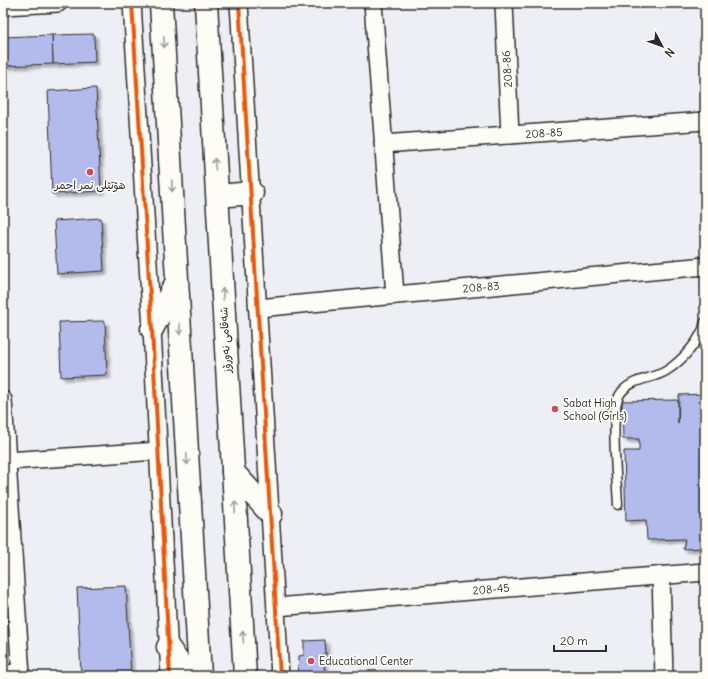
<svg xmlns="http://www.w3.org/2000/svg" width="708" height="679" viewBox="0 0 708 679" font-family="Delius,'Playpen Sans Arabic',sans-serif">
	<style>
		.building { fill: #b3bbec; stroke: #2b2b2b; filter: url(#shadow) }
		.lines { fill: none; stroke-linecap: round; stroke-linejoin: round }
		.lane-casing { stroke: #2b2b2b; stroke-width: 11 }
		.street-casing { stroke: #2b2b2b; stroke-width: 20 }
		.primary-casing { stroke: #2b2b2b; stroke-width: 25 }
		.lane { stroke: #fdfcf7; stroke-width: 8 }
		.street { stroke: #fdfcf7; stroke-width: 17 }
		.primary { stroke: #fdfcf7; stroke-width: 22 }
		.cycleway-casing { stroke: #fdfcf7; stroke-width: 6 }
		.cycleway { stroke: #e8590c; stroke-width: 4 }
		.oneway { stroke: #9e9e9b }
		.poi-dot { fill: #d1495b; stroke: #fdfcf7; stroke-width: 1.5 }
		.labels { text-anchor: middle; stroke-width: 3.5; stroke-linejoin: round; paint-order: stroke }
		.street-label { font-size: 11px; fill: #2b2b2b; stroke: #fdfcf7 }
		.poi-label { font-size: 11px; fill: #2b2b2b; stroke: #fdfcf7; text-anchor: start }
	</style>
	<defs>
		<filter id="shadow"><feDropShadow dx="3.5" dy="3.5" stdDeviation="1" flood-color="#0004"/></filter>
	</defs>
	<rect width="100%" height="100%" fill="#eeeff5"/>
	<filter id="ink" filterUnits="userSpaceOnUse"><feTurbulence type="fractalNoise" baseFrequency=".025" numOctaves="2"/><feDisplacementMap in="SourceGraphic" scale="8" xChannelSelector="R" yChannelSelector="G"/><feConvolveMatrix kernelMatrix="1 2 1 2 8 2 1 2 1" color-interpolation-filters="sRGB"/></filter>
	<g filter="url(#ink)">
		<g class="building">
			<path d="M94 34 95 62 53 64 52 35Z"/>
			<path d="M52 35 53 64 3 66V37Z"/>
			<path d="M96 88 101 191 52 194 48 91Z"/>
			<path d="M101 218 104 271 57 274 54 221Z"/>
			<path d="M105 321 107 375 61 377 59 322Z"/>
			<path d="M705 394V548L683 549 685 539 647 540 646 520 626 521 624 451H639V439H623L622 401 678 400V424L679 395Z"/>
			<path d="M126 586 131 676H81L77 588Z"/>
			<path d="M325 640 326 655H323L325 674 298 676 299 656 304 655V641Z"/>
		</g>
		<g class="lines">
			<g class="lane-casing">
				<path id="lane" d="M618 505C617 482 610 414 619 396 629 378 651 380 666 371 682 361 702 339 705 322"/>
			</g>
			<g class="street-casing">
				<g id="street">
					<path d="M132 3 152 329 170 676"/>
					<path d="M239 3 280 676"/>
					<path d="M373 3 395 295"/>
					<path d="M504 3 510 135"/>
					<path d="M3 6 58 3"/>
					<path d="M383 144 705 121"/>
					<path d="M258 308 705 266"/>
					<path d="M3 400 21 676"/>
					<path d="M7 461 158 451"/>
					<path d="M661 575 664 676"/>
					<path d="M276 607 705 572"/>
					<path d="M3 674 20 673"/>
				</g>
			</g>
			<g class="primary-casing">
				<g id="primary">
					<path d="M161 3 200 676"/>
					<path d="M206 3 245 676"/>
					<path d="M218 196 252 193"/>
					<path d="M152 329 176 283"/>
					<path d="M233 472 271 514"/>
					<path d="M168 647 188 676"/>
				</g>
			</g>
			<use href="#lane" class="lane"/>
			<use href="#street" class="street"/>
			<use href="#primary" class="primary"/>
			<g class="cycleway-casing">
				<g id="cycleway">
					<path d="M132 3 152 329 170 676"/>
					<path d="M239 3 280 676"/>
				</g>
			</g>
			<use href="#cycleway" class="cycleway"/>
		</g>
		<defs><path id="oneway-shaft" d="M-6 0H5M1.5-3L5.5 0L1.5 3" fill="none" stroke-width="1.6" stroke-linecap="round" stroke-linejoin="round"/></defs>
		<g class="oneway">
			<use href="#oneway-shaft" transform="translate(164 42) rotate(87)"/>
			<use href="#oneway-shaft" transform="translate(215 164) rotate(-94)"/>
			<use href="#oneway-shaft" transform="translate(172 186) rotate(87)"/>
			<use href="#oneway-shaft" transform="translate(223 294) rotate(-93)"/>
			<use href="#oneway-shaft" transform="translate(180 329) rotate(87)"/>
			<use href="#oneway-shaft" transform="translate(187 459) rotate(87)"/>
			<use href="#oneway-shaft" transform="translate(235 507) rotate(-93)"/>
			<use href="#oneway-shaft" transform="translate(243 637) rotate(-94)"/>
		</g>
	</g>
	<g class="poi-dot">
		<circle cx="90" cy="172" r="4"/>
		<circle cx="555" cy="409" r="4"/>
		<circle cx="311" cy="661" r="4"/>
	</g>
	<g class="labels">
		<g class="street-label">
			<text transform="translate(507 69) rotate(-93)" y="4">208-86</text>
			<text transform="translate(544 133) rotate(-4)" y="4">208-85</text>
			<text transform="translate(481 287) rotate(-5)" y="4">208-83</text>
			<text transform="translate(225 340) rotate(-93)" y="4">شەقامی نەورۆز</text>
			<text transform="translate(491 589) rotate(-5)" y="4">208-45</text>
		</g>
		<g class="poi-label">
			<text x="90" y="189" text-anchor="middle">هۆتێلی نمر احمر</text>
			<text x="563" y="407">Sabat High<tspan x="563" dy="13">School (Girls)</tspan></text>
			<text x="319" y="665">Educational Center</text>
		</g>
	</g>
	<rect width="708" height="679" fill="none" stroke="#fdfcf7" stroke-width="16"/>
	<rect x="8" y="8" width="692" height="663" fill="none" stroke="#2b2b2b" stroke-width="1.5" filter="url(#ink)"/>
	<g transform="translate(662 46) rotate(131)" stroke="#fdfcf7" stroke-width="3" paint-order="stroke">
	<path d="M0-3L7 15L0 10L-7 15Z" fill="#2b2b2b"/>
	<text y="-6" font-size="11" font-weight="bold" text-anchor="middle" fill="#2b2b2b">N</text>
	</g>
	<path d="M554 645v6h52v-6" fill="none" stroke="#2b2b2b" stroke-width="2"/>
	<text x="560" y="645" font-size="12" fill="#2b2b2b" stroke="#fdfcf7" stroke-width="3" paint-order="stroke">20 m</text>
</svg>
